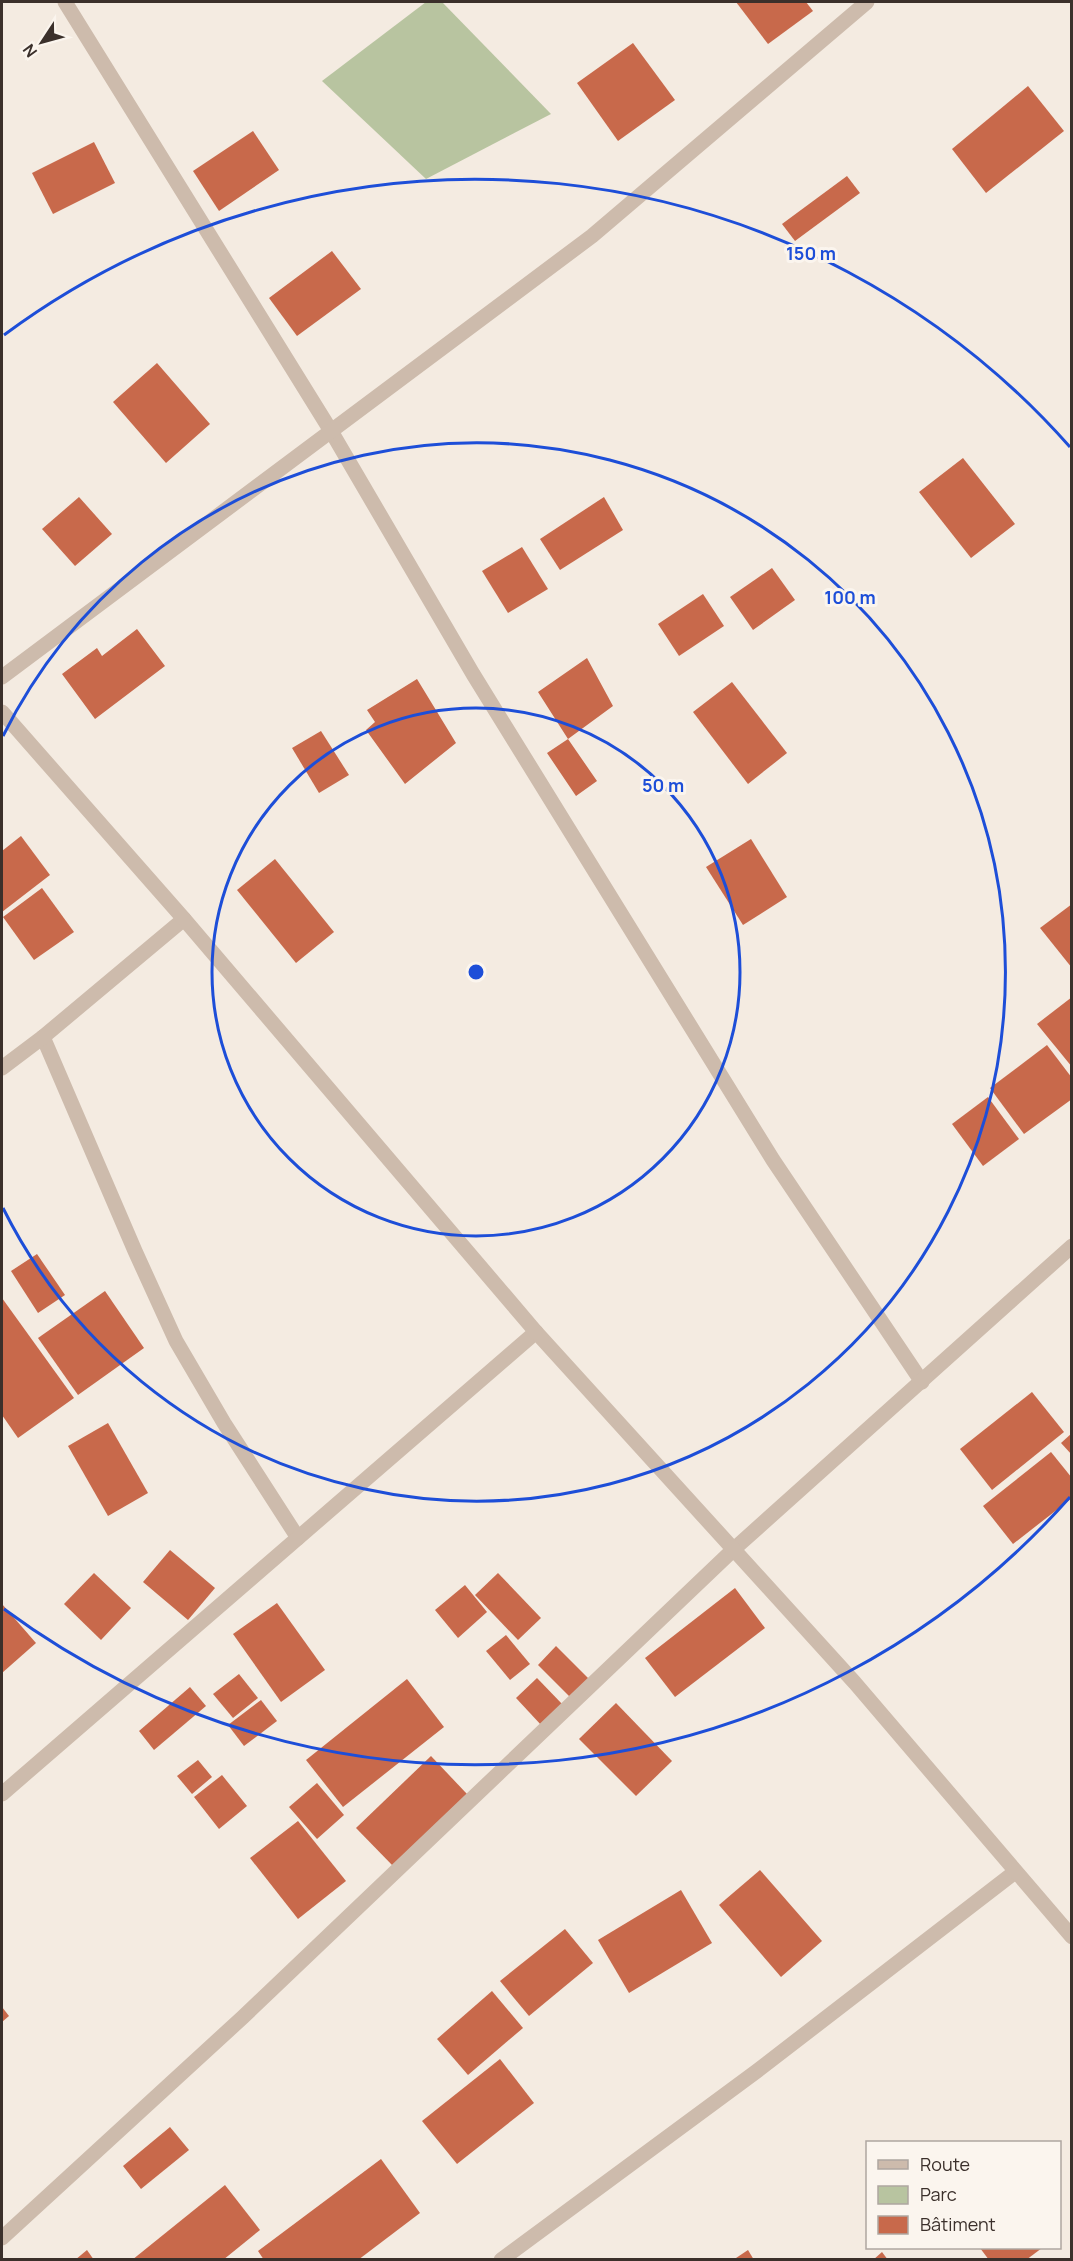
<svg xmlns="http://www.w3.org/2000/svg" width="1073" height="2261" viewBox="0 0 1073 2261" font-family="Manrope,sans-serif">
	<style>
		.green { fill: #b8c4a0 }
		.building { fill: #c8694b }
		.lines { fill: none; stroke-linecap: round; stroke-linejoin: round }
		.minor { stroke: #cdbbac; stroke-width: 15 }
		.tertiary { stroke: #cdbbac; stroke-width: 15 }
		.ring { fill: none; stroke: #1d4ed8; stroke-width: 3 }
		.centre { fill: #1d4ed8; stroke: #fbf5ee; stroke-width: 3 }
		.ring-label { font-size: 18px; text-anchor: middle; font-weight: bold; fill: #1d4ed8; stroke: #fbf5ee; stroke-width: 6; stroke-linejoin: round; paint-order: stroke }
	</style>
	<rect width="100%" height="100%" fill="#f4ebe1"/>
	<path class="green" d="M426 2H442L551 114 426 179 322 81Z"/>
	<g class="building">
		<path d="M736 2H806L813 11 768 44Z"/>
		<path d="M633 43 675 100 618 141 577 83Z"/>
		<path d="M1028 86 1064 131 986 193 952 149Z"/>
		<path d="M253 131 279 170 219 211 193 171Z"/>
		<path d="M94 142 115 183 53 214 32 173Z"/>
		<path d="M847 176 860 193 795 241 782 224Z"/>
		<path d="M332 251 361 289 297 336 269 298Z"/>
		<path d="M157 363 210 424 166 463 113 402Z"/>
		<path d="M963 458 1015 524 971 558 919 492Z"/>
		<path d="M79 497 112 534 75 566 42 529Z"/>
		<path d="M604 497 623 530 560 570 540 539Z"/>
		<path d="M522 547 548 589 508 613 482 571Z"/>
		<path d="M772 568 795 600 753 630 730 597Z"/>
		<path d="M703 594 724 626 679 656 658 624Z"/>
		<path d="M137 629 165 666 95 719 62 674 97 648 102 656Z"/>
		<path d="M587 658 613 706 568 739 597 781 576 796 547 753 568 739 538 692Z"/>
		<path d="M417 679 456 743 405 784 366 730 375 722 367 710Z"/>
		<path d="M732 682 787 753 748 784 693 712Z"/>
		<path d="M321 731 349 775 319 793 292 748Z"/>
		<path d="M21 836 50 875 2 912V851Z"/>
		<path d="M751 839 787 897 743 925 706 867Z"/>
		<path d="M275 859 334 932 296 963 237 890Z"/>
		<path d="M42 888 74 932 34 960 3 917Z"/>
		<path d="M1072 904V968L1040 928Z"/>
		<path d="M1072 997V1067L1037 1024Z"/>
		<path d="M1047 1045 1072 1078V1099L1024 1134 990 1088Z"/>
		<path d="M988 1097 1019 1139 983 1166 952 1124Z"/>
		<path d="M37 1254 65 1295 38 1313 11 1271Z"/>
		<path d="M105 1291 144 1348 78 1395 38 1338Z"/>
		<path d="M2 1298 74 1398 18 1438 2 1415Z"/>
		<path d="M1032 1392 1064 1432 992 1490 960 1449Z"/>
		<path d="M108 1423 148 1493 108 1516 68 1446Z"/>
		<path d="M1072 1433V1455L1061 1443Z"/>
		<path d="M1051 1452 1072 1478V1498L1013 1544 983 1506Z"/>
		<path d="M170 1550 215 1588 188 1620 143 1582Z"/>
		<path d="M94 1573 131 1608 101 1640 64 1604Z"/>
		<path d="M498 1573 541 1618 518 1640 475 1595Z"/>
		<path d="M465 1585 487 1612 458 1638 435 1610Z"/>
		<path d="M735 1588 765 1628 675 1697 645 1658Z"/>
		<path d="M277 1603 325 1670 281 1702 233 1634Z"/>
		<path d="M2 1604 36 1643 2 1673Z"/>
		<path d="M506 1635 530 1664 510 1680 486 1651Z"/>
		<path d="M556 1646 589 1679 570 1697 538 1665Z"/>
		<path d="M239 1674 258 1698 233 1718 213 1694Z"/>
		<path d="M537 1678 564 1706 542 1726 516 1698Z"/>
		<path d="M407 1679 444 1727 343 1807 306 1760Z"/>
		<path d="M190 1687 206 1706 154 1750 139 1731Z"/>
		<path d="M261 1700 277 1721 244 1746 228 1725Z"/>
		<path d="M616 1703 672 1761 636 1796 579 1739Z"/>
		<path d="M431 1756 467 1794 393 1866 356 1828Z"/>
		<path d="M198 1760 212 1777 192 1794 177 1776Z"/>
		<path d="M222 1775 247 1806 219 1829 194 1797Z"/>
		<path d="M317 1783 344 1815 317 1839 289 1807Z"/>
		<path d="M298 1821 346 1881 298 1919 250 1858Z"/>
		<path d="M760 1870 822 1941 781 1977 719 1905Z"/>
		<path d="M681 1890 712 1943 629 1993 598 1940Z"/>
		<path d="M565 1929 593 1963 529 2016 500 1981Z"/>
		<path d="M492 1991 523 2028 468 2075 437 2039Z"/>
		<path d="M2 2007 9 2016 2 2022Z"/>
		<path d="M500 2059 534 2103 457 2164 422 2121Z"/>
		<path d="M170 2127 189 2150 141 2189 123 2166Z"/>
		<path d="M381 2159 420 2213 358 2260H264L258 2251Z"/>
		<path d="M225 2185 260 2230 223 2260H132Z"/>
		<path d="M980 2248H1042L1026 2260H989Z"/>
		<path d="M87 2250 94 2260H75Z"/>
		<path d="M748 2250 754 2260H733Z"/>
		<path d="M882 2252 888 2260H873Z"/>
	</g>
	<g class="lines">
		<g class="minor">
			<path d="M65 2 331 431 473 674 773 1160 922 1382"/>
			<path d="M2 677 592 236 867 2"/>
			<path d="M43 1037 135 1251 176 1341 224 1423 298 1538"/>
			<path d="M2 1068 43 1037 184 919"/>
			<path d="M2 1794 536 1332"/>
			<path d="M2 2238 243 2017 734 1549 1072 1246"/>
			<path d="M501 2260 757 2071 1015 1872"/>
		</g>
		<path class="tertiary" d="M2 712 184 919 536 1332 855 1683 1072 1937"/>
	</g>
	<g class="ring">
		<circle cx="476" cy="972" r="264"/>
		<path d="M3 736A529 529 0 1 1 3 1208"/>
		<path d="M1070 1497A793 793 0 0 1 4 1609M4 335A793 793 0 0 1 1070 447"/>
	</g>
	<circle cx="476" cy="972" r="9" class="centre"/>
	<g class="ring-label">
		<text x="811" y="260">150 m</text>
		<text x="850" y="604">100 m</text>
		<text x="663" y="792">50 m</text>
	</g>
	<rect width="1073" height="2261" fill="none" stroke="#3b302b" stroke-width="6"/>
	<rect x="866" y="2141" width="195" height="108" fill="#fbf5ee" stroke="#aea6a0" stroke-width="1.5"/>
	<rect x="878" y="2160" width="30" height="9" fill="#cdbbac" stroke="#aea6a0" stroke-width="1.5"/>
	<text x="920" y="2171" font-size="18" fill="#3b302b">Route</text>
	<rect x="878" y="2186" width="30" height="18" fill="#b8c4a0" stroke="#aea6a0" stroke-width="1.5"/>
	<text x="920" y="2201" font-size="18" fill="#3b302b">Parc</text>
	<rect x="878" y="2216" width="30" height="18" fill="#c8694b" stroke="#aea6a0" stroke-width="1.5"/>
	<text x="920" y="2231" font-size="18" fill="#3b302b">Bâtiment</text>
	<g transform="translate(42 42) rotate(234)" stroke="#fbf5ee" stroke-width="4.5" paint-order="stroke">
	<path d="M0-4.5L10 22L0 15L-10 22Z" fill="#3b302b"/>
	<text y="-9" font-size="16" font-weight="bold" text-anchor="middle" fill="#3b302b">N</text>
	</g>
</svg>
